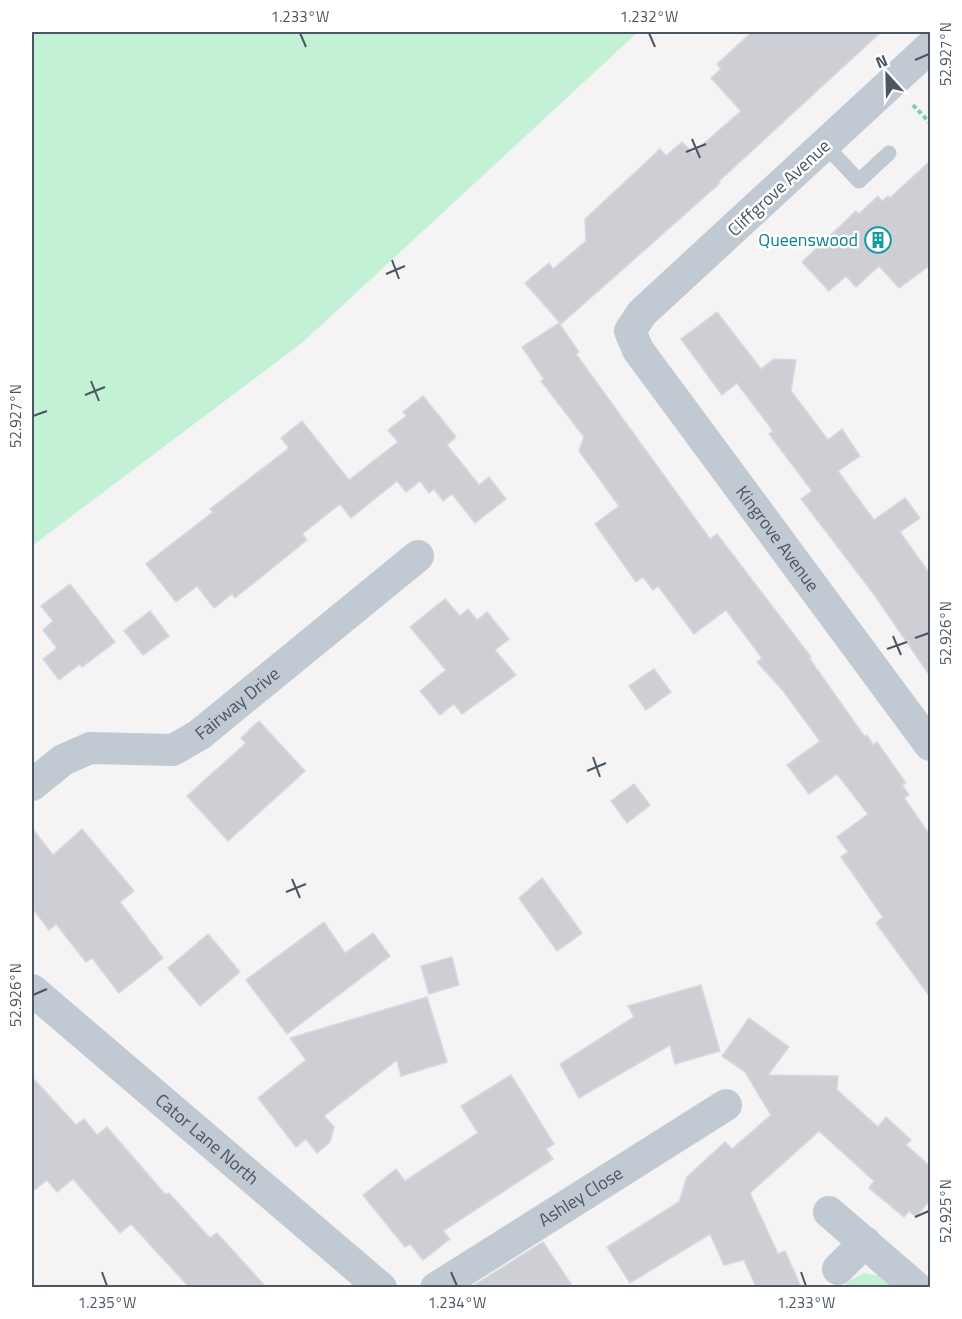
<svg xmlns="http://www.w3.org/2000/svg" width="962" height="1319" viewBox="0 0 962 1319" font-family="'Titillium Web',sans-serif">
	<style>
		.green { fill: #c3f1d5 }
		.building { fill: #cdcfd5; stroke: #d7d9de; stroke-width: 1.5 }
		.lines { fill: none; stroke-linecap: round; stroke-linejoin: round }
		.path { stroke: #7ad0a6; stroke-width: 4; stroke-dasharray: 4.5 3; stroke-linecap: butt }
		.service { stroke: #c1cad2; stroke-width: 15 }
		.minor { stroke: #c1cad2; stroke-width: 32 }
		.ticks { fill: none; stroke: #4a5661; stroke-width: 2 }
		.labels { text-anchor: middle; stroke-width: 5; stroke-linejoin: round; paint-order: stroke }
		.street-label { font-size: 18px; fill: #4a5661; stroke: #fff }
		.culture-label { font-size: 18px; fill: #0d838f; stroke: #fff; text-anchor: end }
		.neatline { fill: none; stroke: #4a5661; stroke-width: 2 }
		.ticks-label { font-size: 15px; text-anchor: middle; fill: #4a5661 }
	</style>
	<rect width="100%" height="100%" fill="#f5f3f3"/>
	<g class="green">
		<path d="M32 32H638L303 342 32 546Z"/>
		<path d="M864 1273 881 1276 895 1287H848L845 1283Z"/>
	</g>
	<g class="building">
		<path d="M752 32H881L718 182 720 183 561 324 525 283 549 263 553 269 586 241 585 219 660 149 666 156 682 142 693 153 741 111 711 78 721 69 717 64Z"/>
		<path d="M930 161V265L899 288 879 266 856 287 846 276 829 291 802 262 856 211 859 214 878 196 882 201 888 196 890 198Z"/>
		<path d="M717 312 761 369 774 359 796 360 791 391 828 440 842 429 860 456 838 471 874 520 905 498 920 518 900 532 930 574V676L873 593 801 499 812 491 769 434 773 431 737 383 722 395 681 339Z"/>
		<path d="M559 323 579 352 576 354 710 539 717 534 811 657 809 658 865 737 867 735 873 745 877 742 906 783 902 785 909 795 904 798 930 835V997L876 923 883 917 841 857 848 852 837 837 868 814 837 774 809 794 787 765 820 741 784 692 757 662 762 658 726 610 694 634 658 586 653 590 643 577 636 582 595 524 619 506 579 451 584 437 541 381 544 379 522 347Z"/>
		<path d="M423 396 456 437 447 445 479 485 489 477 506 499 475 523 452 494 443 501 434 489 429 493 420 481 406 492 397 481 351 518 340 504 302 534 307 540 235 598 232 594 214 608 197 586 176 602 146 564 213 512 210 509 289 448 281 438 302 421 349 480 398 442 388 430 406 416 403 412Z"/>
		<path d="M70 584 115 642 82 667 80 664 59 680 43 659 57 648 43 630 53 621 41 606Z"/>
		<path d="M445 599 460 616 468 609 477 620 487 612 509 639 495 650 516 675 462 714 454 704 440 715 420 691 446 670 410 627Z"/>
		<path d="M150 611 169 636 143 655 124 631Z"/>
		<path d="M654 669 671 692 646 710 629 686Z"/>
		<path d="M259 721 305 771 228 841 187 796 246 743 241 738Z"/>
		<path d="M634 784 650 805 627 823 611 801Z"/>
		<path d="M32 828 53 855 82 829 134 891 120 902 163 958 119 993 92 958 86 962 56 924 49 930 32 908Z"/>
		<path d="M542 878 582 933 557 951 519 898Z"/>
		<path d="M324 922 345 953 373 933 390 956 287 1034 246 980Z"/>
		<path d="M208 934 240 972 200 1006 168 968Z"/>
		<path d="M452 957 459 985 429 994 421 966Z"/>
		<path d="M701 985 720 1051 675 1064 670 1045 579 1098 560 1064 634 1017 628 1006Z"/>
		<path d="M427 997 447 1062 401 1076 397 1060 324 1116 334 1127 330 1142 317 1153 306 1139 296 1147 258 1098 306 1060 290 1038Z"/>
		<path d="M749 1018 789 1047 768 1075 838 1076 837 1090 878 1127 886 1117 911 1140 906 1145 930 1166V1200L916 1217 909 1211 904 1217 869 1188 874 1181 819 1131 750 1193 778 1254 785 1251 801 1287H756L744 1260 724 1265 710 1234 630 1283 607 1247 679 1202 687 1177 725 1142 732 1149 771 1115 745 1072 722 1056Z"/>
		<path d="M511 1075 554 1144 546 1149 553 1159 443 1231 450 1239 423 1260 410 1244 405 1247 363 1195 396 1169 405 1181 478 1133 461 1106Z"/>
		<path d="M32 1077 76 1125 84 1119 97 1135 107 1127 165 1194 169 1193 210 1238 217 1233 266 1287H189L131 1224 120 1233 73 1179 57 1192 47 1180 32 1192Z"/>
		<path d="M543 1242 573 1287H471Z"/>
	</g>
	<g class="lines">
		<path class="path" d="M913 105 930 123"/>
		<path class="service" d="M825 145 859 181 889 153"/>
		<g class="minor">
			<path id="s1" d="M930 47 642 313 630 331 638 350 930 745"/>
			<path id="s2" d="M32 785 63 760 90 748 173 750 199 735 418 556"/>
			<path id="s3" d="M32 990 381 1288"/>
			<path d="M829 1212 917 1288"/>
			<path d="M838 1269 865 1242"/>
			<path id="s4" d="M436 1288 726 1105"/>
		</g>
	</g>
	<path class="ticks" d="M300 33 306 47M649 33 655 47M915 60 929 54M692 139 700 158M686 152 706 144M392 260 399 279M386 274 405 266M91 381 99 401M85 395 105 387M33 416 47 411M893 636 901 655M915 638 929 633M887 649 907 642M593 757 600 777M587 771 606 763M292 879 300 898M286 892 306 884M33 995 47 989M915 1217 929 1211M102 1272 107 1286M451 1272 457 1286M801 1272 806 1286"/>
	<defs>
		<g id="building-ring" transform="scale(1.35)"><circle r="9.5" fill="#fff" stroke="#0f9aa8" stroke-width="1.5"/><path d="M-4-6H4V6H1V3H-1V6H-4ZM-2.5-4.3h1.7v1.8h-1.7ZM.8-4.3h1.7v1.8H.8ZM-2.5-1h1.7V.8h-1.7ZM.8-1h1.7V.8H.8Z" fill="#0f9aa8"/></g>
	</defs>
	<g fill-rule="evenodd">
		<use href="#building-ring" x="878" y="240"/>
	</g>
	<g class="labels">
		<g class="street-label">
			<text transform="translate(779 188) rotate(-43)" y="6">Cliffgrove Avenue</text>
			<text dy="6" stroke="none"><textPath href="#s1" startOffset="669">Kingrove Avenue</textPath></text>
			<text dy="6" stroke="none"><textPath href="#s2" startOffset="232">Fairway Drive</textPath></text>
			<text dy="6" stroke="none"><textPath href="#s3" startOffset="230">Cator Lane North</textPath></text>
			<text dy="6" stroke="none"><textPath href="#s4" startOffset="171">Ashley Close</textPath></text>
		</g>
		<g class="culture-label">
			<text x="858" y="246">Queenswood</text>
		</g>
	</g>
	<rect width="962" height="1319" fill="none" stroke="#ffffff" stroke-width="66"/>
	<g transform="translate(887 75) rotate(338)" stroke="#ffffff" stroke-width="4.5" paint-order="stroke">
	<path d="M0-4.5L10 22L0 15L-10 22Z" fill="#4a5661"/>
	<text y="-9" font-size="16" font-weight="bold" text-anchor="middle" fill="#4a5661">N</text>
	</g>
	<rect x="33" y="33" width="896" height="1253" class="neatline"/>
	<g class="ticks-label">
		<text x="300" y="22">1.233°W</text>
		<text x="649" y="22">1.232°W</text>
		<text transform="translate(946 54) rotate(-90)" y="5">52.927°N</text>
		<text transform="translate(16 416) rotate(-90)" y="5">52.927°N</text>
		<text transform="translate(946 633) rotate(-90)" y="5">52.926°N</text>
		<text transform="translate(16 995) rotate(-90)" y="5">52.926°N</text>
		<text transform="translate(946 1211) rotate(-90)" y="5">52.925°N</text>
		<text x="107" y="1308">1.235°W</text>
		<text x="457" y="1308">1.234°W</text>
		<text x="806" y="1308">1.233°W</text>
	</g>
</svg>
